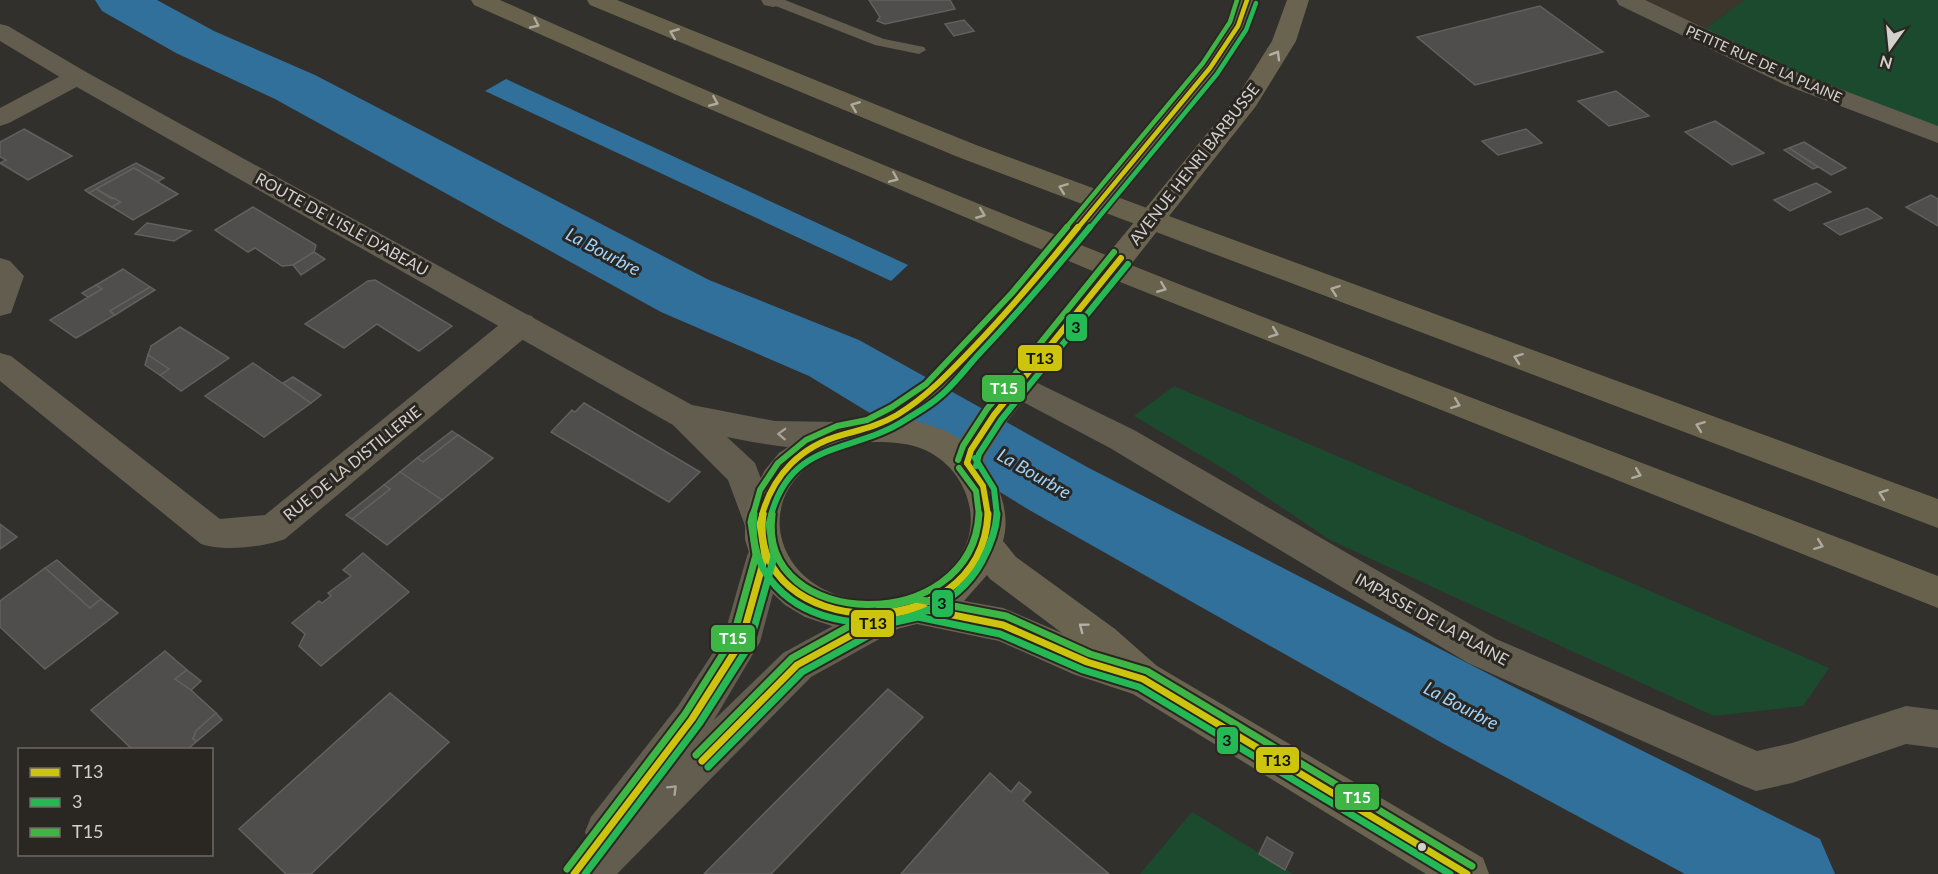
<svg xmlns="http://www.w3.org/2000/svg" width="1938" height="874" viewBox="0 0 1938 874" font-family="Lato,sans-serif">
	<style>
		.built { fill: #3d362d }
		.green { fill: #1c4a2f }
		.water { fill: #30709b }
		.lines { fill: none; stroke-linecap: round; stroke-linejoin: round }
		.river { fill: #30709b; fill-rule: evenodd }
		.building { fill: #504e4d; stroke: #62605f; stroke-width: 1.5 }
		.service { fill: #625d4f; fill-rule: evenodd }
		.minor { fill: #625d4f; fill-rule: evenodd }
		.tertiary { fill: #625d4f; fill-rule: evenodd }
		.primary { fill: #696350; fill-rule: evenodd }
		.motorway { fill: #68614b; fill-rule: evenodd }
		.bus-1-far2-casing { stroke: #2a2621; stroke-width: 8 }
		.bus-1-far1-casing { stroke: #2a2621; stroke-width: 10 }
		.bus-1-casing { stroke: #2a2621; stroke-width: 11 }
		.bus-2-far2-casing { stroke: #2a2621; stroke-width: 8 }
		.bus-2-far1-casing { stroke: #2a2621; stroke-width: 10 }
		.bus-2-casing { stroke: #2a2621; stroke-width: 11 }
		.bus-3-far2-casing { stroke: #2a2621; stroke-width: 8 }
		.bus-3-far1-casing { stroke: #2a2621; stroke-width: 10 }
		.bus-3-casing { stroke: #2a2621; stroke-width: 11 }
		.bus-1-far2 { stroke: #ccc40f; stroke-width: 4.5 }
		.bus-1-far1 { stroke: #ccc40f; stroke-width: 6 }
		.bus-1 { stroke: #ccc40f; stroke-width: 7 }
		.bus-2-far2 { stroke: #25b956; stroke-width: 4.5 }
		.bus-2-far1 { stroke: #25b956; stroke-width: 6 }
		.bus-2 { stroke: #25b956; stroke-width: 7 }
		.bus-3-far2 { stroke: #3eb645; stroke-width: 4.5 }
		.bus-3-far1 { stroke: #3eb645; stroke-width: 6 }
		.bus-3 { stroke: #3eb645; stroke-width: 7 }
		.oneway { stroke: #aeaaa0 }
		.oneway2 { stroke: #b3b0a8 }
		.oneway3 { stroke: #a6a39b }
		.bus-dot { fill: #d3d1cd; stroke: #2a2621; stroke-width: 2 }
		.labels { text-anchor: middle; stroke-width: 6; stroke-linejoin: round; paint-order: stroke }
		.far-street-label { font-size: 14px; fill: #d3d1cd; stroke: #2a2621 }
		.street-label { font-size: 16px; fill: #d3d1cd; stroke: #2a2621 }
		.water-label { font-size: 18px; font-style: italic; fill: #9ed3fc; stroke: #2a2621 }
		.line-badge { stroke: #2a2621; stroke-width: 2 }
		.badge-label { font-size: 16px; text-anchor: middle; font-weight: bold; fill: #fff }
		.pale-badge-label { font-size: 16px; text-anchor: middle; font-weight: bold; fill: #111 }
	</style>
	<rect width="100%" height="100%" fill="#32302d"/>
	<path class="built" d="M1627 0H1744L1697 35Z"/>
	<g class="green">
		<path d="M1744 0H1938V134L1697 35Z"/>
		<path d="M1174 386 1829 668 1803 706 1714 716 1330 540 1231 473 1134 416Z"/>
		<path d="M1192 812 1293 874H1140Z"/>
	</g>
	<path class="water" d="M506 79 908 265 891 281 485 91Z"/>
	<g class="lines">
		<path class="river" d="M95 0H157L214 31 315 75 709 280 859 340 1087 467 1508 684 1820 839 1835 874H1685L1444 744 1031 511 809 376 661 312 275 99 176 53 102 11Z"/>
	</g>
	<g class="building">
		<path d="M869 0H950L955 9 885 24 877 21 880 17Z"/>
		<path d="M1540 6 1603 52 1475 85 1417 37Z"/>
		<path d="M964 20 974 31 954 36 945 24Z"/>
		<path d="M1616 91 1649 116 1609 126 1578 101Z"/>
		<path d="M1715 121 1764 153 1732 165 1685 132Z"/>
		<path d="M24 129 72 156 28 180 0 163 6 160 0 157V142Z"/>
		<path d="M1526 129 1542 143 1498 155 1482 141Z"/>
		<path d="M1804 142 1846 168 1831 175 1789 148Z"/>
		<path d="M1789 148 1818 167 1813 169 1784 150Z"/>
		<path d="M136 163 164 178 157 182 134 168 89 193 85 190Z"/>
		<path d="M134 168 178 194 133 220 112 207 120 202 96 189Z"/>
		<path d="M1816 183 1831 192 1790 211 1774 200Z"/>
		<path d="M96 189 112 199 114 198 120 202 112 207 89 193Z"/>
		<path d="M1931 195 1938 199V226L1906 207Z"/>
		<path d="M253 207 316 245 314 252 293 265 282 266 255 248 248 252 215 230Z"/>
		<path d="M1867 208 1882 218 1840 235 1824 224Z"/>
		<path d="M147 223 191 231 174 241 135 234Z"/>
		<path d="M314 252 325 259 301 275 293 265Z"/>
		<path d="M123 269 150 287 110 311 115 315 76 338 50 320 102 289 96 285Z"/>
		<path d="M375 280 452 326 419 351 377 324 344 348 305 324 368 281Z"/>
		<path d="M96 285 102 289 88 297 82 293Z"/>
		<path d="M150 287 155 290 115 315 110 311Z"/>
		<path d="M180 327 229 358 181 391 160 375 169 369 148 355 151 346Z"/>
		<path d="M148 355 169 369 160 375 145 365Z"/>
		<path d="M253 363 311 403 264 437 205 396Z"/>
		<path d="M293 377 321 395 311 403 283 383Z"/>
		<path d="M584 403 700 472 669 502 551 432 572 410 575 412Z"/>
		<path d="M452 431 458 435 423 462 417 458Z"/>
		<path d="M458 435 493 458 442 500 400 472 417 458 423 462Z"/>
		<path d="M400 472 442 500 387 545 352 519 390 489 384 485Z"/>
		<path d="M384 485 390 489 352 519 346 515Z"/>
		<path d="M0 524 17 537 0 549Z"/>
		<path d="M363 553 409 592 321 666 299 646 305 634 292 623 319 601 322 603 331 596 328 593 351 576 343 570Z"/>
		<path d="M57 560 101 599 90 608 45 568Z"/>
		<path d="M45 568 90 608 101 599 118 613 45 669 0 627V601Z"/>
		<path d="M165 651 187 670 175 679 191 690 216 713 196 731 193 739 197 741 187 750H133L91 710Z"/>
		<path d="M187 670 201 681 191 690 175 679Z"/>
		<path d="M888 689 923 717 771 874H704Z"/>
		<path d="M390 693 449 742 311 874H286L239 829Z"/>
		<path d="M216 713 222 720 197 741 193 739 196 731Z"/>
		<path d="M990 773 1011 792 1019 782 1031 792 1023 801 1109 874H901Z"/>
		<path d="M1267 837 1293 853 1285 870 1259 854Z"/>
	</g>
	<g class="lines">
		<path class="service" d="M766 0H785L884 39 924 47 926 50 919 54 875 45 768 3Z"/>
		<g class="minor">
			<path d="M761 0H784L781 5 773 7 764 5Z"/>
			<path d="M1616 0H1645L1803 75 1938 126V143L1785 85 1619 5Z"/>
			<path d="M77 70 86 72 89 77 86 82 9 123 0 126V108L68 72Z"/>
			<path d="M0 258 10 261 24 276 11 313 0 316Z"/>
			<path d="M521 313 532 316 536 324 532 332 285 539C264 547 223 552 201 544L0 381V353L11 356 220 519 265 515 510 316Z"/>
			<path d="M1017 373 1134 430 1496 639 1757 751 1792 743 1906 706 1938 710V748L1906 744 1792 783 1756 791 1741 785 1468 663 1110 448 1006 393 1001 385 1006 377Z"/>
			<path d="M765 541 778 545 783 556 760 642 714 720 783 653 875 603 888 599 901 603 907 615 901 627 811 677 617 874H564L570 858 588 841 585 832 591 817 678 706 724 636 747 556 752 545Z"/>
		</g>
		<path class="tertiary" d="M0 24 8 26 86 72 692 405 775 421 840 422 852 426 856 435 852 444C816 455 763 444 727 437L755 463 778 524 772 534 760 539 748 534 728 480 673 425 68 82 0 41Z"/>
		<path class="primary" d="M1236 0H1258L1249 26 1218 73 1029 306 943 399 913 420 944 430 960 439 983 406 1237 97 1272 41 1287 0H1309L1296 41 1256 106 1005 424 987 453 984 462C999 485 1011 513 1003 541L1016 557 1115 629 1157 666 1483 858 1489 874H1426L1133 694 1073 674 999 641 917 624 889 631 865 632 841 629 805 617 785 605 768 589 751 559 745 539V519L750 499 765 470 779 453 812 432 863 418 886 406 921 383 1009 292 1201 63 1227 26ZM870 442C886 442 904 442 920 448 962 463 986 516 960 556 946 578 921 591 896 597 786 620 731 495 835 451 846 446 858 444 870 442ZM987 575 990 579 1062 633 1003 608 964 601Z"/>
		<g class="motorway">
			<path d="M471 0H500C971 212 1456 391 1938 576V608L1090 270 686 99 474 5Z"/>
			<path d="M587 0H617L976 145 1938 499V528L958 157 590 5Z"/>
		</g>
		<g class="bus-1-far2-casing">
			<path id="bus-1-far2" d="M1077 229 1210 68 1238 26 1247 0"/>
		</g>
		<g class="bus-1-far1-casing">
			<g id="bus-1-far1">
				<path d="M967 463 971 450 994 415 1121 258"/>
				<path d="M967 463 983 486 988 515"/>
				<path d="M762 515C773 475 801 446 842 435 863 429 878 426 897 415 928 396 951 371 976 345 1012 307 1045 268 1078 227"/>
			</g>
		</g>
		<g class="bus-1-casing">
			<g id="bus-1">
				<path d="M763 514C746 641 981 652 988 514"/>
				<path d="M702 761 797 665 888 615 918 608 1003 625 1087 662 1143 679 1467 874"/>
				<path d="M574 874 692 719 741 642 765 556 760 524 763 514"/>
			</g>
		</g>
		<g class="bus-2-far2-casing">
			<path id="bus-2-far2" d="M1089 229 1217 74 1246 30 1256 3"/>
		</g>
		<g class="bus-2-far1-casing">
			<g id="bus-2-far1">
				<path d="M975 458 994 489 997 515"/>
				<path d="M976 466 979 454 1001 420 1128 264"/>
				<path d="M754 515V511"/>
				<path d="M771 515C792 439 853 454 905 420 916 413 929 406 939 397 954 385 966 368 979 354 1018 313 1054 271 1090 227"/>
			</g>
		</g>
		<g class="bus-2-casing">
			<g id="bus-2">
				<path d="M754 514C740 636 929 660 982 561 990 546 996 531 997 514"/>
				<path d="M708 767 802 672 891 623 918 617 1000 634 1083 670 1139 687 1450 874"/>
				<path d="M585 874 699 724 749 646 774 557 769 524 772 514"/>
			</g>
		</g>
		<g class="bus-3-far2-casing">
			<path id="bus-3-far2" d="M1065 229 1203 63 1230 22 1237 0"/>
		</g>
		<g class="bus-3-far1-casing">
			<g id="bus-3-far1">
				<path d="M958 460 963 446 987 409 1114 252"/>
				<path d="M959 468 976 491 979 515"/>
				<path d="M753 515 760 490 778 463 806 440 837 426 867 420 892 407 926 384 1012 293 1067 227"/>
			</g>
		</g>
		<g class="bus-3-casing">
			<g id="bus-3">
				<path d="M772 515C757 632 972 637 979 514"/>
				<path d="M696 755 792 658 884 607 916 599 1006 616 1090 654 1147 671 1472 866"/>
				<path d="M567 869 685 714 733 638 756 555 751 522 753 514"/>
			</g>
		</g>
		<use href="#bus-1-far2" class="bus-1-far2"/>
		<use href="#bus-1-far1" class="bus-1-far1"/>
		<use href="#bus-1" class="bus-1"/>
		<use href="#bus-2-far2" class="bus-2-far2"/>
		<use href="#bus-2-far1" class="bus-2-far1"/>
		<use href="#bus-2" class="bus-2"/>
		<use href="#bus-3-far2" class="bus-3-far2"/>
		<use href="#bus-3-far1" class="bus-3-far1"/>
		<use href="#bus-3" class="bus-3"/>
	</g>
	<defs><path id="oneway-chevron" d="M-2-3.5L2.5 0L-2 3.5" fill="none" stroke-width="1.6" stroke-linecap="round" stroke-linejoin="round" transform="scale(1.5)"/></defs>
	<g class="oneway">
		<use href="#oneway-chevron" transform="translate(535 24) rotate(25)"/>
		<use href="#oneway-chevron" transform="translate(674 33) rotate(-158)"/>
		<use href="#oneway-chevron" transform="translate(714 102) rotate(23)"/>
		<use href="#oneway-chevron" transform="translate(855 106) rotate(-158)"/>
		<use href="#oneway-chevron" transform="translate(894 178) rotate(23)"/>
		<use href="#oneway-chevron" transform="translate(1063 188) rotate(-159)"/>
		<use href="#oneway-chevron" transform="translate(981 214) rotate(22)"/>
		<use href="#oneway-chevron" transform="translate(1162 288) rotate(22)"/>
		<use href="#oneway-chevron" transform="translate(1335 290) rotate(-160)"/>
		<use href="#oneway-chevron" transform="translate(1274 333) rotate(21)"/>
		<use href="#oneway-chevron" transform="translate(1518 358) rotate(-160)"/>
		<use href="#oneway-chevron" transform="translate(1456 404) rotate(21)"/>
		<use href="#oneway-chevron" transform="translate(1700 426) rotate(-160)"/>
		<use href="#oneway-chevron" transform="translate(1637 474) rotate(21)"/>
		<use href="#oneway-chevron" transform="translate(1883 494) rotate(-160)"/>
		<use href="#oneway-chevron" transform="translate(1819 545) rotate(21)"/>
	</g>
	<g class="oneway2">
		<use href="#oneway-chevron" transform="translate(1276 55) rotate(-59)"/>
		<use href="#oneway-chevron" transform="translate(1083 627) rotate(-143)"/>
	</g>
	<g class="oneway3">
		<use href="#oneway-chevron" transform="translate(782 434) rotate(-178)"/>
		<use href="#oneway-chevron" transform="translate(673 789) rotate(-45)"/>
	</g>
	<circle class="bus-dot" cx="1422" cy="847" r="5"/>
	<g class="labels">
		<g class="far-street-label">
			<text transform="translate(1764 64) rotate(24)" y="5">PETITE RUE DE LA PLAINE</text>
		</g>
		<g class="street-label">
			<text transform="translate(1194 164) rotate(-52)" y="6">AVENUE HENRI BARBUSSE</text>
			<text transform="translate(342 224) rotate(29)" y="6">ROUTE DE L'ISLE D'ABEAU</text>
			<text transform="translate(352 463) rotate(-39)" y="6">RUE DE LA DISTILLERIE</text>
			<text transform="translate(1432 619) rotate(29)" y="6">IMPASSE DE LA PLAINE</text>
		</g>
		<g class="water-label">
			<text transform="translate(603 252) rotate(28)" y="6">La Bourbre</text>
			<text transform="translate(1034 474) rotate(30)" y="6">La Bourbre</text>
			<text transform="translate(1461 706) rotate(28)" y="6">La Bourbre</text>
		</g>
	</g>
	<g class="line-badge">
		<rect x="1065" y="313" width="23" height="29" rx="6" fill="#25b956"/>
		<rect x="1017" y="344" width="46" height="28" rx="6" fill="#ccc40f"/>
		<rect x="981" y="374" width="45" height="29" rx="6" fill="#3eb645"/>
		<rect x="931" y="589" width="23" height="29" rx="6" fill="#25b956"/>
		<rect x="850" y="609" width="45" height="29" rx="6" fill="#ccc40f"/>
		<rect x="710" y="624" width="46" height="29" rx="6" fill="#3eb645"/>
		<rect x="1216" y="726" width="23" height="29" rx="6" fill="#25b956"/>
		<rect x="1255" y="746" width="45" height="28" rx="6" fill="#ccc40f"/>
		<rect x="1334" y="783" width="46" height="28" rx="6" fill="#3eb645"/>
	</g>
	<g class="badge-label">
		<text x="1004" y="394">T15</text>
		<text x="733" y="644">T15</text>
		<text x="1357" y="803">T15</text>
	</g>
	<g class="pale-badge-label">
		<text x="1076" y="333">3</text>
		<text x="1040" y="364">T13</text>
		<text x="942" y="609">3</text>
		<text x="873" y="629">T13</text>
		<text x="1227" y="746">3</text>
		<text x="1277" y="766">T13</text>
	</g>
	<rect x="18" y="748" width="195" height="108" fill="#2a2621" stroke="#6e6a66" stroke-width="1.5"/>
	<rect x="30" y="768" width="30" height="9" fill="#ccc40f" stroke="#6e6a66" stroke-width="1.5"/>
	<text x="72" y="778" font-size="18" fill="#d3d1cd">T13</text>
	<rect x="30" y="798" width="30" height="9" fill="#25b956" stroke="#6e6a66" stroke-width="1.5"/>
	<text x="72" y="808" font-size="18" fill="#d3d1cd">3</text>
	<rect x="30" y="828" width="30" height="9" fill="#3eb645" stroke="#6e6a66" stroke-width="1.5"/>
	<text x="72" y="838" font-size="18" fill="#d3d1cd">T15</text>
	<g transform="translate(1890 48) rotate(195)" stroke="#2a2621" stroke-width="4.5" paint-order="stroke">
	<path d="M0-4.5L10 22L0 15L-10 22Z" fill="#d3d1cd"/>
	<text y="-9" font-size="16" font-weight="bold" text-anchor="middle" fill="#d3d1cd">N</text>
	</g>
</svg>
